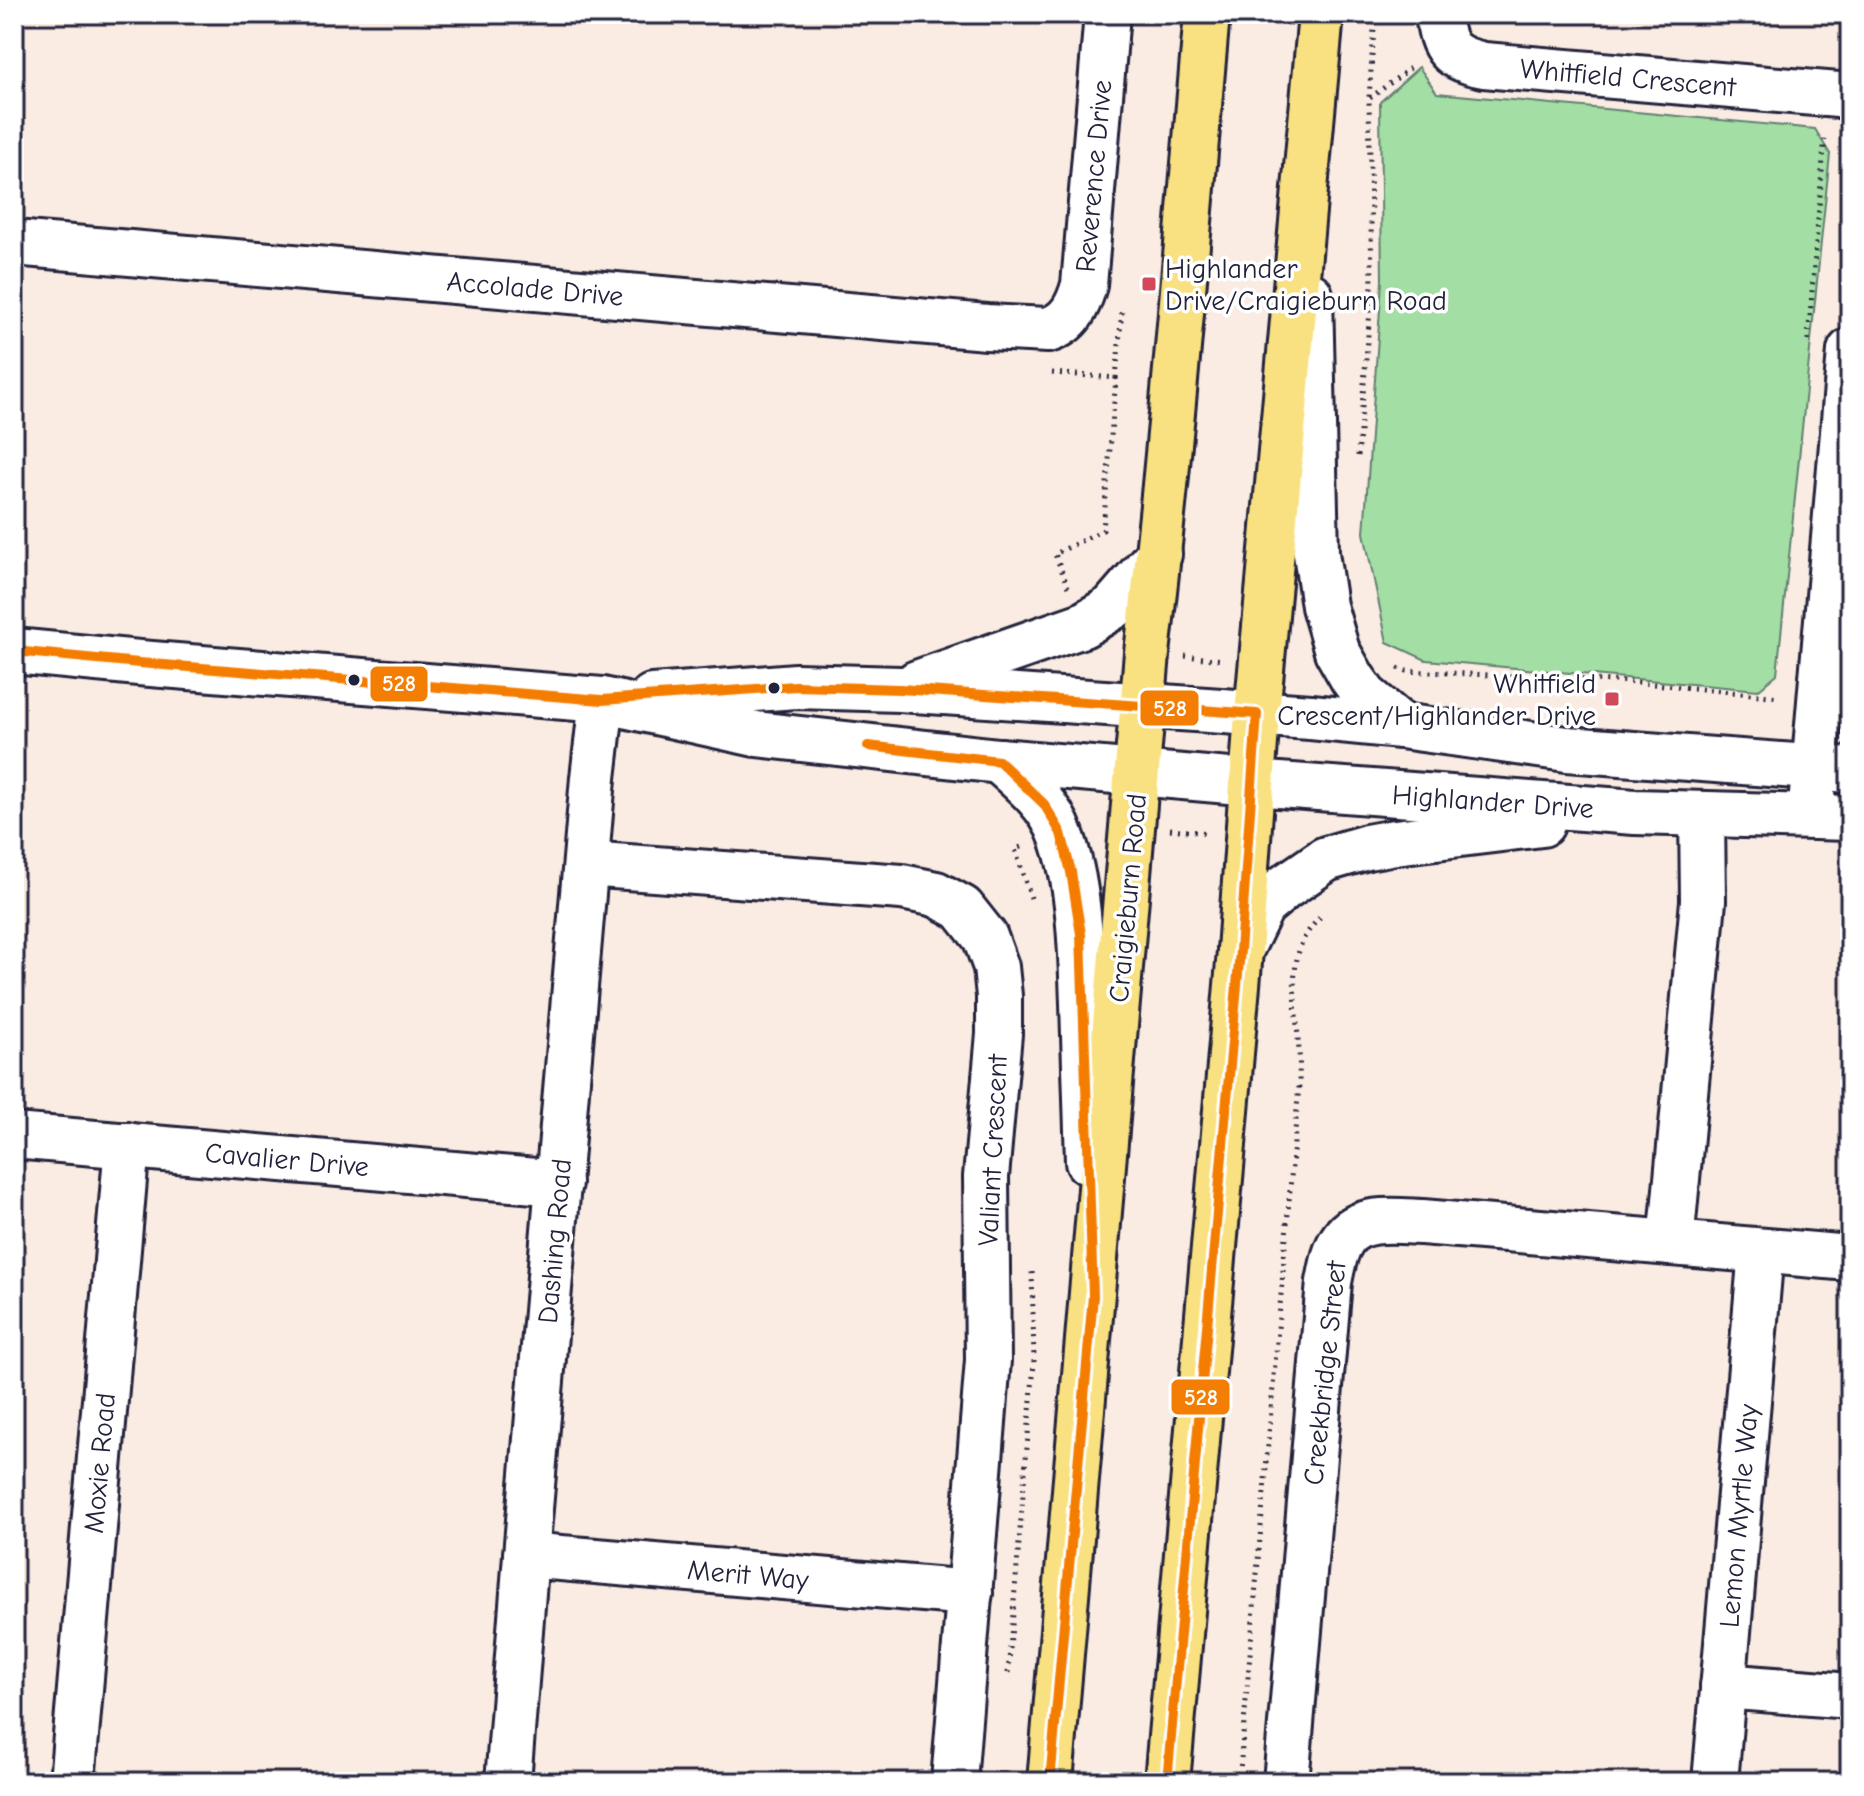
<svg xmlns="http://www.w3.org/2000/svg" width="1864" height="1796" viewBox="0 0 1864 1796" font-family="'Comic Neue',sans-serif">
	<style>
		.green { fill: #a3dea4; stroke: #628070; stroke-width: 2 }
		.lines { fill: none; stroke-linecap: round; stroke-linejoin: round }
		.minor-casing { stroke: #22223b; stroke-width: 50 }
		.major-casing { stroke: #22223b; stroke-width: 50 }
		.path { stroke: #22223b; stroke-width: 5; stroke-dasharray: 2 6; stroke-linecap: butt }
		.minor { stroke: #fff; stroke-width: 44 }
		.major { stroke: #f9e181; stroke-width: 44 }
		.bus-1-casing { stroke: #fff; stroke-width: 16 }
		.bus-1 { stroke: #f47d03; stroke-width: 10 }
		.poi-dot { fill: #d1495b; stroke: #fff; stroke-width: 3 }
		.bus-dot { fill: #22223b; stroke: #fff; stroke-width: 3 }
		.labels { text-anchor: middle; stroke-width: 7; stroke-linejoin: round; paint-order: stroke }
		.street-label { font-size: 28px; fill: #22223b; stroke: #fff }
		.poi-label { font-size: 28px; fill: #22223b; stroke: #fff; text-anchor: start }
		.line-badge { stroke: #fff; stroke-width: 3 }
		.badge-label { font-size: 22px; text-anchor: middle; font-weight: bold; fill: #fff }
	</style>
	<rect width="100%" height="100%" fill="#faebe3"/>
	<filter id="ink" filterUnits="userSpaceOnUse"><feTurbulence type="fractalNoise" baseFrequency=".0125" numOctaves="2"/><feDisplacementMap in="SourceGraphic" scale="16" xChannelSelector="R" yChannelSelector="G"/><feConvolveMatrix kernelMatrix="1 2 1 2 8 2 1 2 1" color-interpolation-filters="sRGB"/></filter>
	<g filter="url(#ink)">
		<path class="green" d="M1419 67 1437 93 1815 129 1830 154 1777 674 1758 690 1426 660 1387 642 1364 533 1382 281 1380 102Z"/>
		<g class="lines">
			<g class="minor-casing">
				<g id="minor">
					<path d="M1438 14C1442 49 1450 58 1484 65L1850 96"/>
					<path d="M14 243 987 327 1048 330C1070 323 1078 306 1084 285L1107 14"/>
					<path d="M1310 295 1316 553 1324 606 1337 651 1353 679 1365 696 1401 726"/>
					<path d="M14 651 139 663 602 700 756 734 999 761 1252 783 1635 812 1850 818"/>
					<path d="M917 683 1083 625 1113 607 1159 554"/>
					<path d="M652 697 796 686 900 689 1311 717 1401 726 1567 749 1850 770"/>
					<path d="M999 761C1023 782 1050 804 1061 835 1080 884 1081 950 1083 1003 1085 1056 1086 1109 1088 1162"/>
					<path d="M1812 795 1850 351"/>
					<path d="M586 864 902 887 936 894 962 908 985 937 996 967 999 996V1034L986 1177 988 1360 954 1782"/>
					<path d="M1240 951 1262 906 1285 887 1326 859 1367 847 1395 842 1542 824"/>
					<path d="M14 1136 559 1183"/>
					<path d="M1671 1243 1703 901 1702 814"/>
					<path d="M526 1555 970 1593"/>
					<path d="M1723 1686 1850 1696"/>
					<path d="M72 1782 127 1145"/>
					<path d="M508 1782 526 1555 593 778 602 700"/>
					<path d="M1286 1782 1329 1282C1332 1268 1334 1251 1343 1239 1359 1215 1398 1221 1422 1222L1850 1258"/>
					<path d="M1715 1782 1761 1251"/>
				</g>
			</g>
			<g class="major-casing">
				<g id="major">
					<path d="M1050 1782 1147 653C1172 440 1188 227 1207 14"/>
					<path d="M1167 1782 1240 951 1257 714 1321 14"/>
				</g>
			</g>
			<g class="path">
				<path d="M1370 98 1413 66"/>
				<path d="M1808 340 1825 135"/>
				<path d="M1052 373 1116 378 1103 530 1055 554 1068 587"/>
				<path d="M1116 378 1122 310"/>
				<path d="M1358 456 1372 286 1369 98 1375 14"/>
				<path d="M1185 656 1223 660"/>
				<path d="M1398 668 1407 671 1634 682 1779 697"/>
				<path d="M1170 829 1208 833"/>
				<path d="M1021 847 1015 849 1031 898"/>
				<path d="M1008 1673 1034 1364 1032 1269"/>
				<path d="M1239 1782 1299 1085C1299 1074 1300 1063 1299 1053 1298 1017 1288 979 1301 945 1305 933 1315 923 1323 914"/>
			</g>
			<use href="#minor" class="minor"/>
			<use href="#major" class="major"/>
			<g class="bus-1-casing">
				<g id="bus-1">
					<path d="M14 651 139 663 602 700 796 686 900 689 1257 714 1240 951 1167 1782"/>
					<path d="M868 746 999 761 1044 804 1061 833 1071 872 1081 934 1093 1296 1050 1782"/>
				</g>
			</g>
			<use href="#bus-1" class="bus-1"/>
		</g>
	</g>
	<g class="poi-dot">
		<rect x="1141" y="276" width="16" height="16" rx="4"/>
		<rect x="1604" y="691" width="16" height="16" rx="4"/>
	</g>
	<g class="bus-dot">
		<circle cx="354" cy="680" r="7"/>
		<circle cx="774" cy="688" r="7"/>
	</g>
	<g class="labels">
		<g class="street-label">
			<text transform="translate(1628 77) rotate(5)" y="10">Whitfield Crescent</text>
			<text transform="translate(1093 176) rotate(-85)" y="10">Reverence Drive</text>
			<text transform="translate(535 288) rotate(5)" y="10">Accolade Drive</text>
			<text transform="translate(1493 801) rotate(4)" y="10">Highlander Drive</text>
			<text transform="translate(1127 898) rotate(-85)" y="10">Craigieburn Road</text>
			<text transform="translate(992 1150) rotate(-87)" y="10">Valiant Crescent</text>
			<text transform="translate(287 1159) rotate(5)" y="10">Cavalier Drive</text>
			<text transform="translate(554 1241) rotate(-85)" y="10">Dashing Road</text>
			<text transform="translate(1324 1373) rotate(-84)" y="10">Creekbridge Street</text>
			<text transform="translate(99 1463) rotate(-85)" y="10">Moxie Road</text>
			<text transform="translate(1738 1516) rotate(-85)" y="10">Lemon Myrtle Way</text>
			<text transform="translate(748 1574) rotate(5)" y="10">Merit Way</text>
		</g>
		<g class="poi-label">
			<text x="1165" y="278">Highlander<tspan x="1165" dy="32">Drive/Craigieburn Road</tspan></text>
			<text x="1596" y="693" text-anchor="end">Whitfield<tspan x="1596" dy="32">Crescent/Highlander Drive</tspan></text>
		</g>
	</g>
	<g class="line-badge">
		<rect x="369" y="665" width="60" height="38" rx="8" fill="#f47d03"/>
		<rect x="1139" y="689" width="61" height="38" rx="8" fill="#f47d03"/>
		<rect x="1170" y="1378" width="61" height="38" rx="8" fill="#f47d03"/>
	</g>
	<g class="badge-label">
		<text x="399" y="691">528</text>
		<text x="1170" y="716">528</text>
		<text x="1201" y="1405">528</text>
	</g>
	<rect width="1864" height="1796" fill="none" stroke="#fff" stroke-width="48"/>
	<rect x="24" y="24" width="1816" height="1748" fill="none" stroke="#22223b" stroke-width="3" filter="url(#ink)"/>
</svg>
